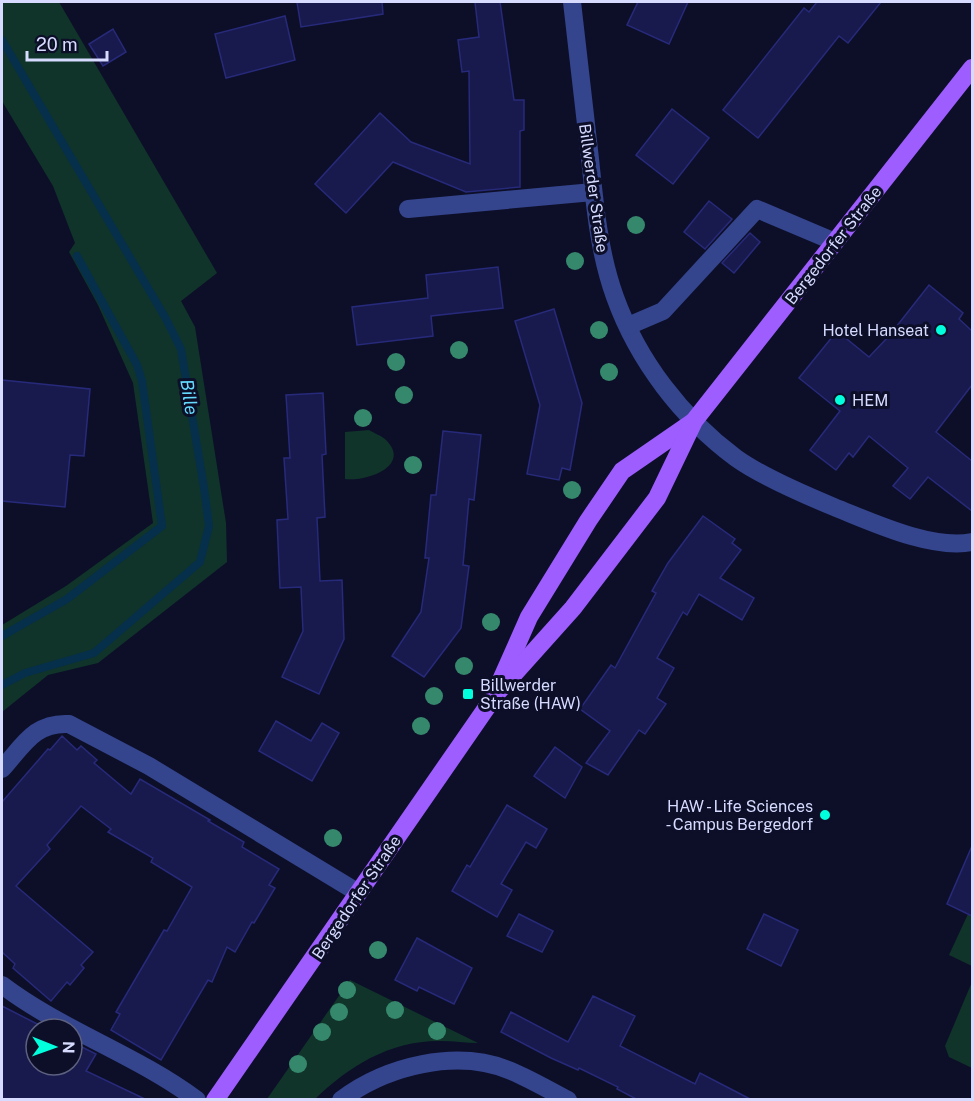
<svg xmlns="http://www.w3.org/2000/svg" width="974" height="1101" viewBox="0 0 974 1101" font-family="'Public Sans',sans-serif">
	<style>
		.green { fill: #10342a }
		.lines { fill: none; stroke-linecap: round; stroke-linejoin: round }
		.stream { stroke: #052f4b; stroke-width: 8 }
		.building { fill: #18194c; stroke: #272a7a; stroke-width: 1.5 }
		.minor { stroke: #34458d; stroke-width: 18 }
		.major { stroke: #9d5dff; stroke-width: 18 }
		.tree { fill: #35886c }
		.poi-dot { fill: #02ffdd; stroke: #0d0f29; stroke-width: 2 }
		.labels { text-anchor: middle; stroke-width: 6; stroke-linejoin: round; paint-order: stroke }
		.street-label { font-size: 16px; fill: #d6dbff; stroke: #0d0f29 }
		.poi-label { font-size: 16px; fill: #d6dbff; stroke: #0d0f29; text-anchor: end }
		.water-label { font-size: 18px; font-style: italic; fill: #64dbff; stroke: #0d0f29 }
	</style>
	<rect width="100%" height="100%" fill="#0d0f29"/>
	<g class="green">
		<path d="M2 2H59L217 273 181 301 195 327 226 523 227 562 98 663 48 675 2 712V625L66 586 153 523 133 383 98 305 69 252 75 243 53 186 2 101Z"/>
		<path d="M369 430C374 433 382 436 386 440 412 466 366 482 345 479V432Z"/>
		<path d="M968 914 972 916V966L949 955Z"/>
		<path d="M350 980 478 1043C466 1043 454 1041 441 1041 391 1040 349 1066 315 1099H267Z"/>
		<path d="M972 982V1068L949 1057 945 1046Z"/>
	</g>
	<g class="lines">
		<g class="stream">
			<path d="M2 40 165 317 181 349 204 488 209 526 200 562 94 653 25 673 2 685"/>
			<path d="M2 636 67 599 162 526 142 381 137 365 77 256"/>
		</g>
	</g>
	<g class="building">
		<path d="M297 2H382L383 14 301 27Z"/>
		<path d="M475 2H500L514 100H524V130L520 131V187L466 192 393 162 346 213 315 184 380 113 411 142 470 164 469 71 462 72 458 40 479 37Z"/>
		<path d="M638 2H688L669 44 627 25Z"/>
		<path d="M817 2H881L848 43 839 36 758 138 723 110 804 8 809 12Z"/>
		<path d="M285 16 295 60 226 78 215 34Z"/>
		<path d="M113 29 126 52 103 66 89 44Z"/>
		<path d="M672 109 709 138 673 184 636 155Z"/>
		<path d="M709 201 732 219 705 249 684 232Z"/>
		<path d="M750 233 760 242 734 273 722 263Z"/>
		<path d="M498 267 503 308 431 316 433 336 357 345 352 307 428 298 426 275Z"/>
		<path d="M929 285 963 313 959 319 972 331V385L936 432 972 461V511L928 477 910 499 893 486 908 468 869 436 853 457 849 453 836 470 810 450 840 411 799 378 837 331 869 357 889 336Z"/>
		<path d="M554 309 582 403 570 470 562 468 559 480 527 474 540 405 515 321Z"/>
		<path d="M2 380 90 389 84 456 70 455 65 507 2 501Z"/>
		<path d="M323 393 326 454 322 455 325 517 317 518 320 581 342 580 344 639 319 694 282 677 303 631 301 587 280 588 277 520 288 519 284 458H290L286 395Z"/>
		<path d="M443 431 481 435 474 500 469 499 463 565 469 566 461 628 424 677 392 656 421 612 429 558H425L431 495H436Z"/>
		<path d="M703 516 735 539 732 543 741 550 720 578 754 598 742 620 699 594 687 615 683 612 657 658 674 668 657 698 666 704 645 734 639 730 608 775 586 763 610 731 580 709 611 665 615 668 656 593 652 591 668 563Z"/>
		<path d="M276 721 311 741 322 723 339 733 312 781 259 751Z"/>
		<path d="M62 736 77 750 81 746 97 760 94 763 131 794 140 779 210 820 208 821 244 842 242 847 279 869 269 885 275 888 254 923 252 922 235 952 227 947 212 982 208 980 161 1060 111 1030 120 1014 116 1012 164 930 167 931 192 887 151 862 153 858 108 832 111 829 81 806 47 845 50 849 16 886 93 952 81 965 84 968 70 985 67 982 51 1001 13 968 15 964 2 952V802L48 749 50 750Z"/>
		<path d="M555 747 582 767 565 798 534 776Z"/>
		<path d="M507 805 547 829 536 848 526 842 501 884 512 890 497 917 452 891 467 865 470 867Z"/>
		<path d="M972 846V916L947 904Z"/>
		<path d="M519 914 553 931 542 952 507 936Z"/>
		<path d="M764 914 798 930 781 966 747 949Z"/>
		<path d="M417 938 472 968 454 1004 419 987 417 991 395 980Z"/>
		<path d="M593 996 635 1016 620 1046 695 1084 700 1073 752 1100H638L617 1089 618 1087 579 1068 578 1070 551 1058 501 1032 511 1012 568 1042Z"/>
		<path d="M2 1006 47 1029H36V1065H72V1042L96 1054 86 1071 147 1100H2Z"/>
	</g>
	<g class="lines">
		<g class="minor">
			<path d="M572 2C578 54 584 107 590 159 595 206 599 253 615 297 638 361 682 418 736 458 761 476 805 495 834 507 872 522 931 550 972 542"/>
			<path d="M408 209 593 192"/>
			<path d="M628 326 663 311 757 209 835 242"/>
			<path d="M2 769C23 746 34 722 69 724L149 766 357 892"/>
			<path d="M2 985C61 1030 137 1055 197 1100"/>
			<path d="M341 1100C386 1066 457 1048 511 1071 530 1079 549 1090 568 1100"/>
		</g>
		<g class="major">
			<path d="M502 678 529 617 588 521 622 471 693 422"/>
			<path d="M215 1100 496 694 573 608 657 498 694 421 972 68"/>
		</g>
	</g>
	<g class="tree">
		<circle cx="636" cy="225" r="9"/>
		<circle cx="575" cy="261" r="9"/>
		<circle cx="599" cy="330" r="9"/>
		<circle cx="459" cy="350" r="9"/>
		<circle cx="396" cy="362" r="9"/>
		<circle cx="609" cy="372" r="9"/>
		<circle cx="404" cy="395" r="9"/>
		<circle cx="363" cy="418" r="9"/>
		<circle cx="413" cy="465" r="9"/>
		<circle cx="572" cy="490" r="9"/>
		<circle cx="491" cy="622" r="9"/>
		<circle cx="464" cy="666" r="9"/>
		<circle cx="434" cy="696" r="9"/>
		<circle cx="421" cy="726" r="9"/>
		<circle cx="333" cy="838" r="9"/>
		<circle cx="378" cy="950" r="9"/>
		<circle cx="347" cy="990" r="9"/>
		<circle cx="395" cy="1010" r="9"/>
		<circle cx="339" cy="1012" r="9"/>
		<circle cx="437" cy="1031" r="9"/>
		<circle cx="322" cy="1032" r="9"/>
		<circle cx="298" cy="1064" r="9"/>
	</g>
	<g class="poi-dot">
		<circle cx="941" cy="330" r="6"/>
		<circle cx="840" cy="400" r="6"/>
		<rect x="462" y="688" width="12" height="12" rx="3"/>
		<circle cx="825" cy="815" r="6"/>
	</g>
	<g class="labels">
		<g class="street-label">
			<text transform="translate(594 188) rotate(82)" y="6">Billwerder Straße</text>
			<text transform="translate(833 245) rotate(-52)" y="6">Bergedorfer Straße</text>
			<text transform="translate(356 897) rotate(-56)" y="6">Bergedorfer Straße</text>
		</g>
		<g class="poi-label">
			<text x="929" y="336">Hotel Hanseat</text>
			<text x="852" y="406" text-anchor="start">HEM</text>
			<text x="480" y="691" text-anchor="start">Billwerder<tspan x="480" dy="18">Straße (HAW)</tspan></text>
			<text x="813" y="812">HAW - Life Sciences<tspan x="813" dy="18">- Campus Bergedorf</tspan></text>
		</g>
		<g class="water-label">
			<text transform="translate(189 397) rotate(81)" y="6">Bille</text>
		</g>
	</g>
	<rect width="974" height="1101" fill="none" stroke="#d6dbff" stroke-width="6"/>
	<g transform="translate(54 1047) rotate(91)"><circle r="28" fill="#0d0f29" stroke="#5d617f" stroke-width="1.5"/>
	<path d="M0-4.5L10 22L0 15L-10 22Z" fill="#02ffdd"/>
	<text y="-9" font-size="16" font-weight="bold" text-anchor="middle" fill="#d6dbff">N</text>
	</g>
	<path d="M27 51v9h80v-9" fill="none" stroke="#d6dbff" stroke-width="3"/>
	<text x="36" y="51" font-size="18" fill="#d6dbff" stroke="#0d0f29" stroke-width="4.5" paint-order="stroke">20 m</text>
</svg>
